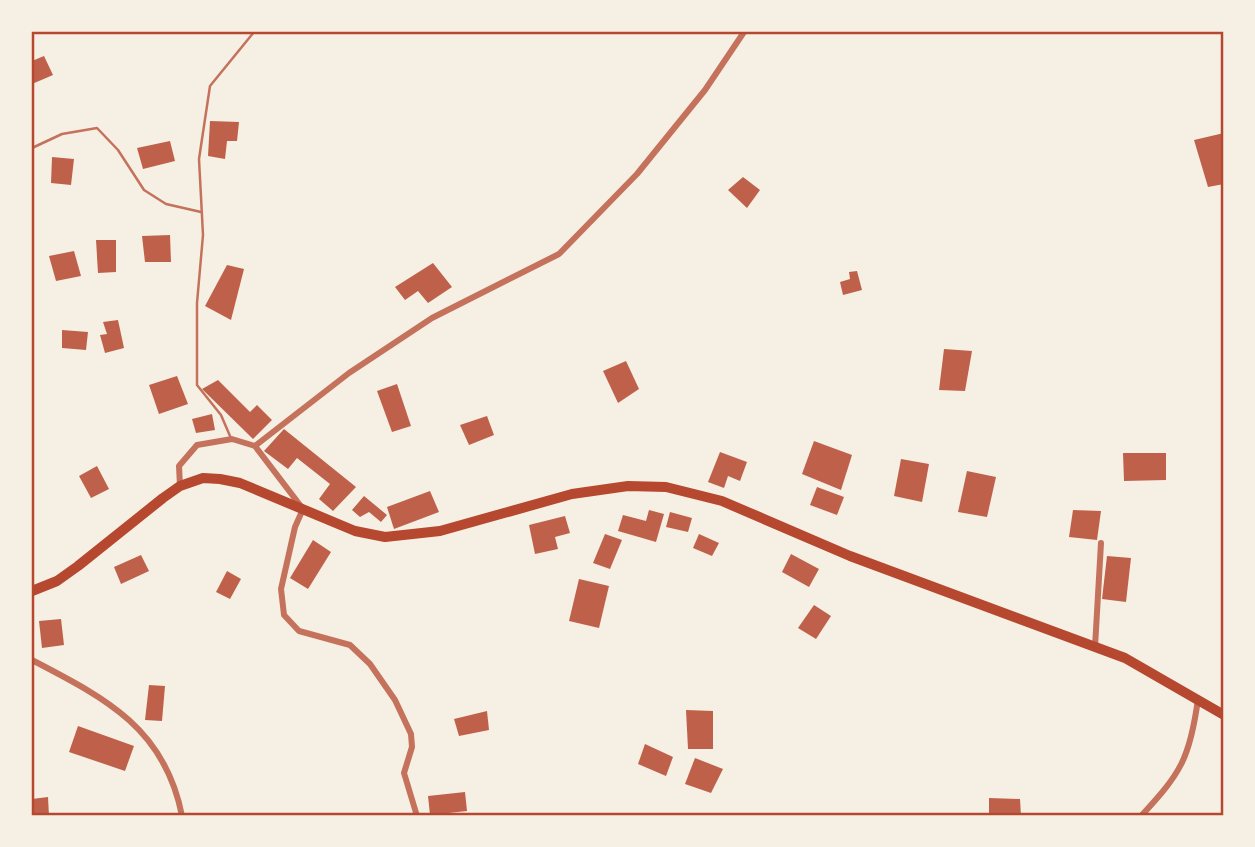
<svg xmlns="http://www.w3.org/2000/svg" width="1255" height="847" viewBox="0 0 1255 847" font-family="Quicksand,sans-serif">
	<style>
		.building { fill: #bf614a }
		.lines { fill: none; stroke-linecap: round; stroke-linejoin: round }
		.service { stroke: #c5725c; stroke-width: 2.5 }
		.minor { stroke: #c5725c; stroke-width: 6 }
		.primary { stroke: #b5482f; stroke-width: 10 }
		.neatline { fill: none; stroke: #b5482f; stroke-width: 2.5 }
	</style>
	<rect width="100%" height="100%" fill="#f6efe4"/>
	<g class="building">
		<path d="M44 56 53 75 32 84V61Z"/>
		<path d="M210 121 239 122 237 141H227L225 159 208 156Z"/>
		<path d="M1224 133V184L1208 187 1194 140Z"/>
		<path d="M170 141 175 161 143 169 137 148Z"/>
		<path d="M52 157 74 159 71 185 51 183Z"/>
		<path d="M743 177 760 190 747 208 728 190Z"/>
		<path d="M170 235 171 262H145L142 236Z"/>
		<path d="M96 240H116V272L98 273Z"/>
		<path d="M74 251 81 276 56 281 49 256Z"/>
		<path d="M433 263 452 287 428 303 418 291 405 300 395 287Z"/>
		<path d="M227 265 244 269 231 320 205 306Z"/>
		<path d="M857 271 862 290 843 295 840 282 850 279 849 272Z"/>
		<path d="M118 320 124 348 105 353 100 335 107 334 103 322Z"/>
		<path d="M62 330 88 332 86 350 62 348Z"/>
		<path d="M944 349 972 351 965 391 939 390Z"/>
		<path d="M626 361 639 389 618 403 603 371Z"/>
		<path d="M177 376 188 404 159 414 149 385Z"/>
		<path d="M218 380 250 412 257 405 272 420 253 439 202 389Z"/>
		<path d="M397 384 411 426 392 432 377 391Z"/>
		<path d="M212 414 215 430 196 433 192 419Z"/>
		<path d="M487 416 494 435 469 445 460 425Z"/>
		<path d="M284 429 356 487 333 511 319 499 330 484 297 458 288 469 264 451Z"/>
		<path d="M814 441 852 455 841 490 802 474Z"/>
		<path d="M720 452 747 462 740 481 728 476 724 488 708 482Z"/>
		<path d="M1123 453H1166V480L1124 481Z"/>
		<path d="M901 459 929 464 922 502 894 496Z"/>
		<path d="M97 466 109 489 91 498 79 476Z"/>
		<path d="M967 471 996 477 987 517 958 512Z"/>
		<path d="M817 487 844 497 837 515 810 505Z"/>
		<path d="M430 491 439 512 394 529 387 507Z"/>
		<path d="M364 496 387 515 381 522 369 512 360 517 352 510Z"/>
		<path d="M649 510 664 514 656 542 618 531 623 515 646 521Z"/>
		<path d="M1073 510 1101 511 1097 540 1069 537Z"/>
		<path d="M670 512 692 518 688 532 666 527Z"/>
		<path d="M565 516 570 533 555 537 558 549 535 554 529 525Z"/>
		<path d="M605 534 622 540 610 569 593 563Z"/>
		<path d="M699 534 719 543 712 556 693 548Z"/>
		<path d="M313 540 331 552 308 589 290 578Z"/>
		<path d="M791 554 819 569 809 587 782 572Z"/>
		<path d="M141 555 149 571 121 584 114 567Z"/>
		<path d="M1107 556 1131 558 1126 602 1102 599Z"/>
		<path d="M227 571 241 579 230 599 216 592Z"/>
		<path d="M579 579 609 586 599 628 569 621Z"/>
		<path d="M814 605 831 616 816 639 798 628Z"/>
		<path d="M61 619 64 645 42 648 39 621Z"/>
		<path d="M149 685 165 686 162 721 145 720Z"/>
		<path d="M686 710 713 711V749H688Z"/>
		<path d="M487 711 489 730 459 736 454 719Z"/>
		<path d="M78 726 134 746 125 771 69 752Z"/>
		<path d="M645 744 673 757 666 776 638 764Z"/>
		<path d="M695 758 723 769 711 793 685 784Z"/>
		<path d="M465 792 467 811 430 815 428 796Z"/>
		<path d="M48 797 49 816H32V799Z"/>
		<path d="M989 798 1020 799 1021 816H989Z"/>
	</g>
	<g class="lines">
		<g class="service">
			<path d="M32 148 62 134 97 128 118 150 144 190 166 204 201 212"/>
			<path d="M230 436 221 415 197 385V303L203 235 199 159 210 86 254 32"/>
		</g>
		<g class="minor">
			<path d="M255 446 303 509 295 527 281 589 284 615 299 631 350 645 370 664 395 700 411 734 412 747 404 773 417 816"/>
			<path d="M180 486 179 466 197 445 232 439 255 446 349 373 432 318 559 254 637 174 705 90 744 32"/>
			<path d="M1095 647 1101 543"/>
			<path d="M32 660C105 698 165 728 182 816"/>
			<path d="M1141 816C1181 773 1190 758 1198 699"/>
		</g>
		<path class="primary" d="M32 591 57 581 78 566 163 498 180 486 203 478 220 479 240 483 355 531 385 537 440 531 572 494 628 486 666 487 722 501 850 556 1125 658 1224 715"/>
	</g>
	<rect width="1255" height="847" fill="none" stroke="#f6efe4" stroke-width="66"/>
	<rect x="33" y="33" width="1189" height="781" class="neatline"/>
</svg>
